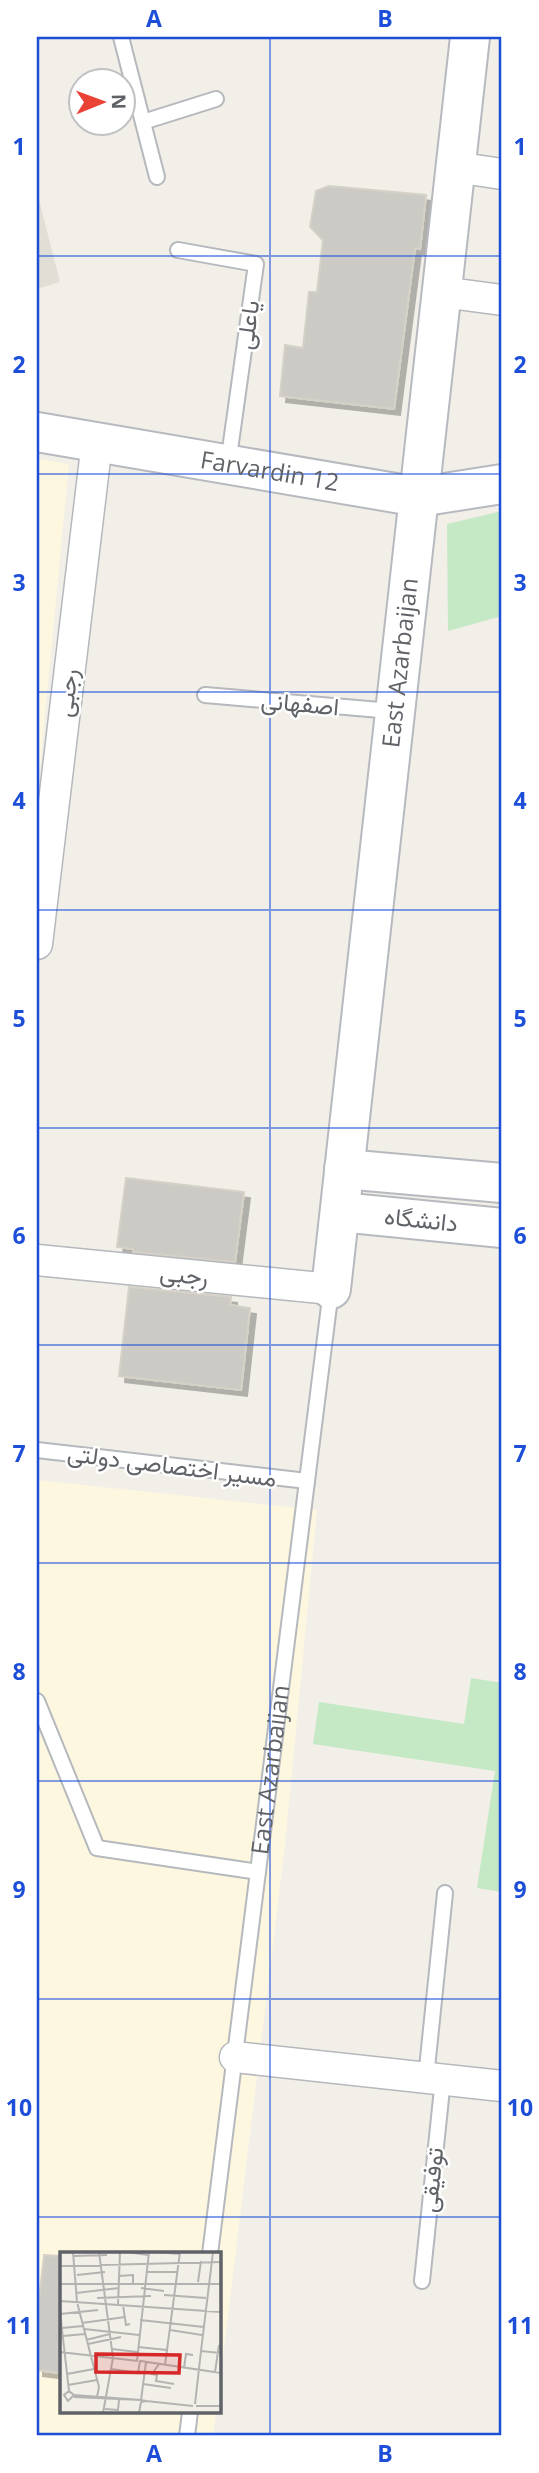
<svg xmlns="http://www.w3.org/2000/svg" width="539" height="2473" viewBox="0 0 539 2473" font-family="'Open Sans',Vazirmatn,sans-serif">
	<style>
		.commercial { fill: #fef7e0 }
		.education { fill: #e1ded6 }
		.green { fill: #c5e8c5 }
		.building { fill: #cccac5; stroke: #d6d1c6; stroke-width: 2; filter: url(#shadow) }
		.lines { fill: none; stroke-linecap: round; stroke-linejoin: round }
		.lane-casing { stroke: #b5b8bc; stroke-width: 18 }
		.street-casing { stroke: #b5b8bc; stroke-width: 33 }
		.secondary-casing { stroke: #b6babf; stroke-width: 42 }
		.lane { stroke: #fff; stroke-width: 14 }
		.street { stroke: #fff; stroke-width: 30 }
		.secondary { stroke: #fff; stroke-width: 38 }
		.grid { fill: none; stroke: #1d4ed8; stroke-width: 2; stroke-opacity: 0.55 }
		.labels { text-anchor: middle; stroke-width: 5; stroke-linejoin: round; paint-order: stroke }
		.street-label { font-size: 24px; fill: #5f6368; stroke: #fff }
		.inset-road { fill: none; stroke: #b3b3b1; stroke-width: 2 }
		.view { fill: #d62828; fill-opacity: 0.15; stroke: #d62828; stroke-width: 3.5 }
		.inset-edge { fill: none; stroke: #5f6368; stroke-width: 3.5 }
		.neatline { fill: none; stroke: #1d4ed8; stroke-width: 2.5 }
		.grid-label { font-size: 23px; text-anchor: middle; font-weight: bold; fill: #1d4ed8 }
	</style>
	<defs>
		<filter id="shadow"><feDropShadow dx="6" dy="6" stdDeviation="0" flood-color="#0004"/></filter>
	</defs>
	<rect width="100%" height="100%" fill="#f1efe8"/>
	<g class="commercial">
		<path d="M37 459 69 464 37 799Z"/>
		<path d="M37 1480 317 1510 285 1845 219 2390V2254H61V2412H216L213 2436H37Z"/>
	</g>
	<path class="education" d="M37 192 60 282 37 289Z"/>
	<g class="green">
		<path d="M502 511V616L448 631 447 524Z"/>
		<path d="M471 1678 502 1683V1892L477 1888 495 1771 313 1744 319 1702 464 1724Z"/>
	</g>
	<g class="building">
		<path d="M329 186 426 195 420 249 415 248 394 409 280 396 285 345 303 348 309 292H317L323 240 310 227 316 191Z"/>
		<path d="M126 1178 244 1192 235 1262 133 1252V1249L117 1247Z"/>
		<path d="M129 1287 231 1297 230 1305 250 1308 241 1390 119 1376Z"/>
		<path d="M44 2255 61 2256V2373L37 2370V2319Z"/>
	</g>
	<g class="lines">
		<g class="lane-casing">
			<g id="lane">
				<path d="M121 37 157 177"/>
				<path d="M143 122 216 99"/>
				<path d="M178 250 256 264 228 464"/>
				<path d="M205 695 392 711"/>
				<path d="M37 1450 307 1481"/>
				<path d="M37 1701 97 1848 258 1872"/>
				<path d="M426 2078 445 1893"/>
				<path id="s1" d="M210 2254 331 1290"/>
				<path d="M422 2281 443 2079"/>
				<path d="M187 2436 190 2412"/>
			</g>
		</g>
		<g class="street-casing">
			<g id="street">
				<path d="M455 167 502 174"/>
				<path d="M442 292 502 300"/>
				<path d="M37 944 97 442"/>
				<path d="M37 1260 331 1289"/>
				<path d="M235 2057 502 2086"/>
			</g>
		</g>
		<g class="secondary-casing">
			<g id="secondary">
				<path id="s2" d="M37 432 419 497 502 484"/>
				<path d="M344 1169 502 1183"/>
				<path d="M340 1212 502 1228"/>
				<path id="s3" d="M331 1289 470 37"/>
			</g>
		</g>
		<use href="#lane" class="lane"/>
		<use href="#street" class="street"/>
		<use href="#secondary" class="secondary"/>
	</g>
	<path class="grid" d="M270 37V2436M37 256H502M37 474H502M37 692H502M37 910H502M37 1128H502M37 1345H502M37 1563H502M37 1781H502M37 1999H502M37 2217H502"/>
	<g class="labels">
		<g class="street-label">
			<text transform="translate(248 325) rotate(-82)" y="8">یاعلی</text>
			<text dy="8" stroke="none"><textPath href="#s2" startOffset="236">Farvardin 12</textPath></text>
			<text dy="8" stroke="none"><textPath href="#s3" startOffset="630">East Azarbaijan</textPath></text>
			<text transform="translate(67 693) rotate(-83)" y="8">رجبی</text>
			<text transform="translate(300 704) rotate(5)" y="8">اصفهانی</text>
			<text transform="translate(421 1220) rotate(6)" y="8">دانشگاه</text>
			<text transform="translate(184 1275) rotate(6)" y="8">رجبی</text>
			<text transform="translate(172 1466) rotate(7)" y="8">مسیر اختصاصی دولتی</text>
			<text dy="8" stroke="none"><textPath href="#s1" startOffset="488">East Azarbaijan</textPath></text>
			<text transform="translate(432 2180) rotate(-84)" y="8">توفیقی</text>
		</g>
	</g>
	<g transform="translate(60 2252)">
		<rect width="161" height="161" fill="#f1efe8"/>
		<path class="inset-road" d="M13 0 17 50 39 135 37 145M39 0 53 106 43 161M67 0 88 3M96 0 120 2M14 4 47 3M0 14 161 10M86 20H117M17 23 45 20M59 24 73 23V31M138 30 141 9M0 32H161M81 36 104 39M16 41 59 36M104 43 146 46M37 46 91 44M0 49 161 60M58 53 60 0M63 53 66 73 70 72M0 60 9 139 14 143 8 149 4 143 9 139M0 62 38 58M80 68 144 75M22 71 65 65M2 76 23 74M24 77 79 83M110 78 142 83M3 84 25 82M26 88 50 82M28 92 61 85M78 95 107 98M52 97 77 100M141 99 153 0M0 100 78 109M77 109 89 0M99 112 92 122 97 123 96 129 114 132M105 113 120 0M124 116 126 102 133 103M51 117 72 120M155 120 159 93M85 121H78L80 109 161 121M7 122 34 117M83 132 111 136M8 133 37 128M14 145 81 148 14 143M86 149 133 154M135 152 141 99 161 101M136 154H161M45 157 58 158 59 148M79 161 81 150 86 149 81 148 86 110"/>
		<path class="view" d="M36 102 120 103 119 121 36 120Z"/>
		<rect width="161" height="161" class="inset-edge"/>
	</g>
	<rect width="539" height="2473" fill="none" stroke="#ffffff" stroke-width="77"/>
	<g transform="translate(102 102) rotate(89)"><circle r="33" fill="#ffffff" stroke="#bfc1c3" stroke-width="2"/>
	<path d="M0-5L12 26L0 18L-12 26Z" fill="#ea4335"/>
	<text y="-10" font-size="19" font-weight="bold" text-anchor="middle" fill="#5f6368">N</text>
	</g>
	<rect x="38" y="38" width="462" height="2396" class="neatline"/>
	<g class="grid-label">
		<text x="154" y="27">A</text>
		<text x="385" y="27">B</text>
		<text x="19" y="155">1</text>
		<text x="520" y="155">1</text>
		<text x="19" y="373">2</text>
		<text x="520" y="373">2</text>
		<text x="19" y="591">3</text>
		<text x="520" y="591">3</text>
		<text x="19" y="809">4</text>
		<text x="520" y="809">4</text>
		<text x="19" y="1027">5</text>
		<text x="520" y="1027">5</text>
		<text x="19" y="1244">6</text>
		<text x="520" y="1244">6</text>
		<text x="19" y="1462">7</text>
		<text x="520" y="1462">7</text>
		<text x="19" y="1680">8</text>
		<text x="520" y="1680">8</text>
		<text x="19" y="1898">9</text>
		<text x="520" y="1898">9</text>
		<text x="19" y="2116">10</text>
		<text x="520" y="2116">10</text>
		<text x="19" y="2334">11</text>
		<text x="520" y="2334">11</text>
		<text x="154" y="2462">A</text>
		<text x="385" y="2462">B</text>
	</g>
</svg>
